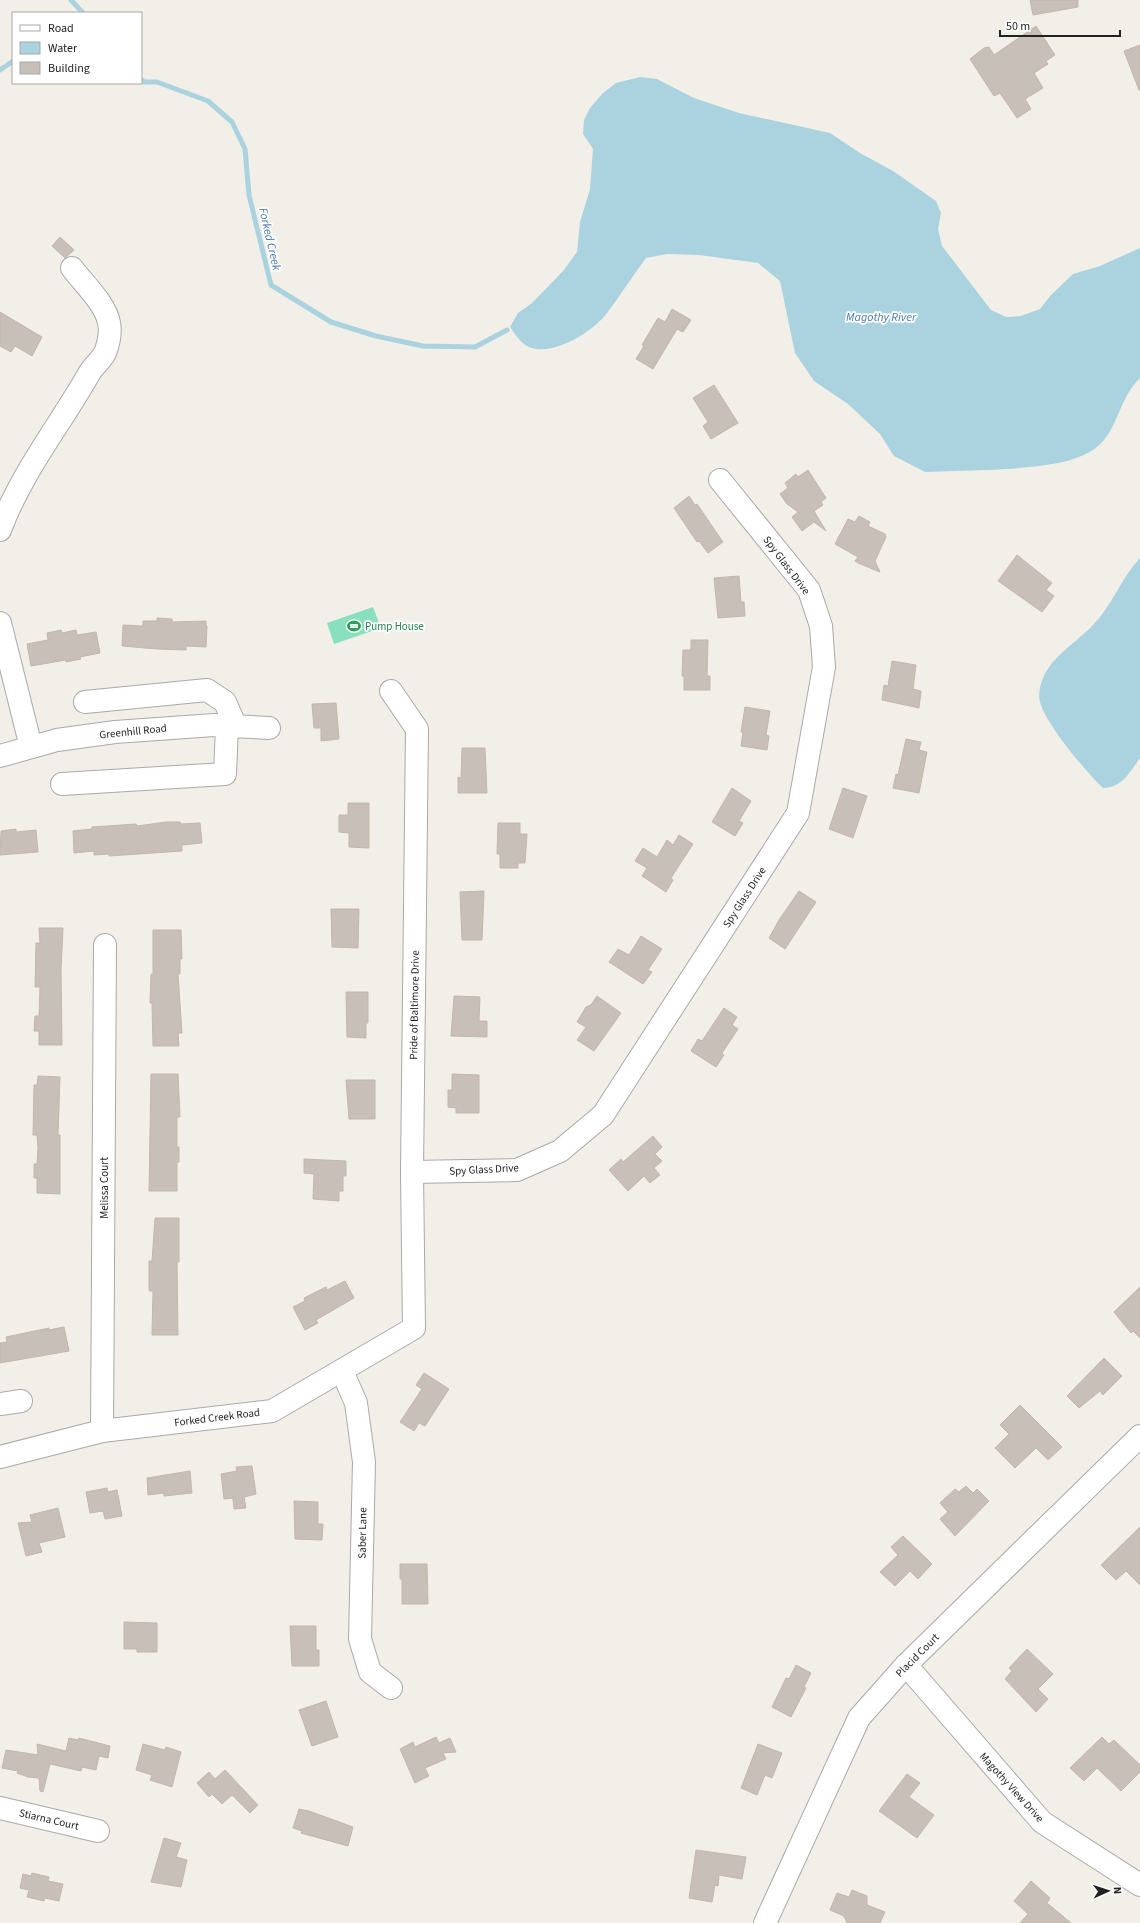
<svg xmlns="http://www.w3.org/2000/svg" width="1140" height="1923" viewBox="0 0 1140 1923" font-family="'Source Sans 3',sans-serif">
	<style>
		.pitch { fill: #88e0be }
		.water { fill: #aad3df }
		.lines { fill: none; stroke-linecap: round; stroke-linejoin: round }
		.stream { stroke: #aad3df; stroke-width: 5 }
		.building { fill: #c7bfb8; stroke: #c4b6ab }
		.minor-casing { stroke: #a9a9a9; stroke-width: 24 }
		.minor { stroke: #fff; stroke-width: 22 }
		.labels { text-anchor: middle; stroke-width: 3.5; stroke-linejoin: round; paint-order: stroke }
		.street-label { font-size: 11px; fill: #222; stroke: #fff }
		.leisure-label { font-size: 11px; fill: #27864d; stroke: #fff; text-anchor: start }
		.water-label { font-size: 12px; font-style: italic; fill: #4a7aab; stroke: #fff }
	</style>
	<rect width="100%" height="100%" fill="#f2efe9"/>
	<path class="pitch" d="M373 607 381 628 334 644 327 623Z"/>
	<g class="water">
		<path d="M640 77 657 79 694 98 739 113 830 133 860 153 893 171 936 201 941 213 938 229 942 246 991 310 1006 317 1021 316 1040 309 1051 295 1073 274 1100 266 1140 248V378C1120 398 1120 420 1104 440 1094 453 1074 460 1058 463 1015 471 969 470 925 472L894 456 880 434 848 404 814 381 795 353 780 281 758 263 699 255 667 254 646 258C632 276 621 295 607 313 593 332 552 357 529 347 521 344 515 334 510 327L518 313 532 303 564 270 577 252 580 222 590 189 593 149 583 134 584 120 590 108 603 93 616 83Z"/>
		<path d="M1140 558V758C1129 773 1123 787 1103 788 1086 772 1045 723 1040 702 1038 695 1040 685 1043 678 1052 656 1077 642 1093 625 1112 606 1121 578 1140 558Z"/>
	</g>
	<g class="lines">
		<g class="stream">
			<path d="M71 0 83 13"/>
			<path d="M0 70 13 61"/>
			<path d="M141 79 144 82H157L208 101 232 122 245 149 249 195 271 285 331 322 376 336 423 346 475 347 507 330"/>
		</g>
	</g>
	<g class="building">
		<path d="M1030 0H1078V7L1033 15Z"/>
		<path d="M1036 26 1055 55 1046 61 1048 64 1034 73 1043 88 1025 99 1031 109 1017 118 1000 93 994 96 970 59 984 48 989 47 994 55Z"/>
		<path d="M1140 45V90H1139L1124 51Z"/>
		<path d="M60 237 74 250 65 258 52 246Z"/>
		<path d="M672 309 691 320 683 332 677 329 653 369 636 359 644 346 642 345 658 318 665 322Z"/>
		<path d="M0 312 42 337 32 356 15 346 11 352 0 346Z"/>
		<path d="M714 385 738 423 711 439 703 426 708 422 693 398Z"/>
		<path d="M808 470 826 498 821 502 823 505 814 511 826 531 814 522 802 531 792 517 798 512 787 504 780 494 788 488 785 483 796 474 798 477Z"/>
		<path d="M689 496 695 505 697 504 723 542 708 553 699 541 697 542 674 508Z"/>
		<path d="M859 516 870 522 868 526 885 534 886 537 875 561 880 572 858 563 855 561 858 557 835 544 848 519 855 522Z"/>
		<path d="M1017 555 1052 583 1046 590 1054 596 1042 612 998 581Z"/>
		<path d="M739 576 741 602H744L745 616 718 618 714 578Z"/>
		<path d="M157 618 172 619V622L206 621V626H207L206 647 186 646V650L157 649 122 646 123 625 143 626V621H157Z"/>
		<path d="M61 630 62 633 76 630 77 635 96 632 100 653 80 657 81 659 66 662V660L31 666 27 644 48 640 47 633Z"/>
		<path d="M691 640H708L707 676H710V690H684V676H682L683 650H691Z"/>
		<path d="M892 661 916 665 913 689 921 691 919 708 882 700 884 685 888 686Z"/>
		<path d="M336 703 339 739 321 741V728H314L312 704Z"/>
		<path d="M745 707 770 711 766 735 769 736 767 750 741 746 743 732H741Z"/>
		<path d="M906 739 921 742 919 750 927 752 919 793 893 788 896 774 898 775Z"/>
		<path d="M462 748H485L487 793H458V777L461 778Z"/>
		<path d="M732 788 751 801 739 821 743 823 735 836 712 822Z"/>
		<path d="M843 788 867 796 853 838 829 829Z"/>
		<path d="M348 803H369V848L349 847V833L339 832V815H348Z"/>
		<path d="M166 822H180L181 824 200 823 202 843 182 845V851L109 856V854L94 855V851L74 853 73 831 92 829V827L136 824 137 826Z"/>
		<path d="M498 823H520V834H527L525 863H518V868H500V854H497Z"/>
		<path d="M16 829V832L36 830 38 852 0 855 1 831Z"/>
		<path d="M679 835 693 844 671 878 673 880 666 892 642 876 647 868 635 861 643 848 657 857 667 840 673 845Z"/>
		<path d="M484 891 482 940H462L460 892Z"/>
		<path d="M799 891 816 902 785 949 769 938 779 920Z"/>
		<path d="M331 909H359L358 948 332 947Z"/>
		<path d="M39 928H63L61 970 62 1045H39V1031H34L35 1016H39L40 987H35L36 943H40Z"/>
		<path d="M153 930H181L182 959H180V974H178L182 1033H178L179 1046H153L152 1003H150L151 974H153Z"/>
		<path d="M641 936 662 949 648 970 652 972 643 984 609 962 618 949 629 955Z"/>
		<path d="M346 992H368V1023H366V1038L347 1037Z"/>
		<path d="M454 996 480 997 479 1021H487V1037L451 1036Z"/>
		<path d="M597 996 621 1013 594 1051 577 1040 586 1027 577 1022 586 1007 591 1005Z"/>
		<path d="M724 1008 737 1017 732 1025 738 1029 722 1053 724 1055 716 1067 691 1051 698 1039 702 1041Z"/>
		<path d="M151 1074H178L180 1117H177V1147H179V1162H177V1191H149Z"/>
		<path d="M452 1074 479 1075V1113H456V1108L448 1107V1090H452Z"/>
		<path d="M38 1076 60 1077 58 1135H60V1194L37 1193V1178H34V1164H37L38 1148 37 1135H33L34 1085H37Z"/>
		<path d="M346 1080H375V1119H349Z"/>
		<path d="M653 1136 662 1147 655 1154 662 1161 654 1168 660 1175 650 1183 644 1176 628 1191 609 1170 621 1159 623 1162Z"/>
		<path d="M304 1159 346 1161V1176H343V1191H339V1201L313 1199 314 1174 304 1173Z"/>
		<path d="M155 1218H179V1262H177L178 1335H152L153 1291H149V1261H152Z"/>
		<path d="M345 1281 354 1298 316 1320 318 1323 305 1330 293 1307 305 1301 304 1298 326 1287 327 1290Z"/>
		<path d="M1140 1287V1338L1133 1331 1131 1333 1114 1312Z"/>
		<path d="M64 1327 69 1351 0 1363V1343L7 1342 6 1337 49 1328V1330Z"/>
		<path d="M1104 1358 1122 1376 1103 1395 1100 1391 1079 1408 1067 1396Z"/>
		<path d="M424 1373 449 1389 425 1426 419 1423 414 1431 400 1422 422 1389 416 1385Z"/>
		<path d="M1020 1405 1062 1447 1048 1460 1036 1448 1015 1468 995 1448 1009 1434 1000 1425Z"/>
		<path d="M252 1466 256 1494 244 1497 246 1508 234 1509 233 1498 224 1499 221 1474 237 1471 236 1467Z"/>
		<path d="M190 1471 192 1493 164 1496V1493L148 1495 147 1478Z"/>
		<path d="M966 1486 973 1493 977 1489 989 1501 955 1536 940 1519 948 1512 940 1503 955 1489 959 1492Z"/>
		<path d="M107 1488 108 1492 117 1490 122 1516 105 1519 103 1511 90 1513 86 1492Z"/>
		<path d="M294 1501 318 1502V1524H323L322 1540 295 1539Z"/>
		<path d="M58 1508 65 1537 39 1543 42 1552 26 1556 18 1523 32 1522 30 1515Z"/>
		<path d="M1140 1527V1585L1126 1571 1116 1580 1101 1565Z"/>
		<path d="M903 1536 932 1564 918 1579 910 1571 895 1586 880 1572 898 1555 891 1547Z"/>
		<path d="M400 1564H427L428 1604H402V1579H400Z"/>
		<path d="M124 1622 157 1623V1652H137V1649H124Z"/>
		<path d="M290 1626H316V1650H319V1666H292Z"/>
		<path d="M1027 1649 1053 1674 1038 1689 1048 1699 1036 1712 1005 1679 1012 1671 1009 1668Z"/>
		<path d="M796 1665 811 1673 804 1687 806 1688 791 1717 772 1707 786 1678 789 1679Z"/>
		<path d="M326 1701 338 1737 312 1746 299 1710Z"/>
		<path d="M436 1737 439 1743 450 1738 456 1752 443 1753 446 1759 425 1768 429 1776 415 1783 400 1749 413 1742 415 1747Z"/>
		<path d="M1102 1737 1109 1744 1114 1740 1140 1765V1772L1121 1791 1097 1768 1084 1781 1070 1768Z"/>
		<path d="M69 1738 78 1740 79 1738 110 1746 108 1758 99 1756 96 1770 82 1767 81 1771 50 1764 43 1792 40 1791 39 1778 28 1777 17 1773 18 1771 2 1768 6 1750 38 1755 37 1744 66 1751Z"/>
		<path d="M143 1744 165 1750 166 1747 181 1752 172 1787 150 1780 152 1775 136 1770Z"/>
		<path d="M758 1744 782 1753 772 1778 765 1775 757 1795 741 1788Z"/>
		<path d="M225 1770 258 1805 250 1813 232 1795 222 1804 212 1794 209 1797 197 1783 209 1772 215 1779Z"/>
		<path d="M907 1774 920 1783 909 1797 934 1815 917 1838 879 1811Z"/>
		<path d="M299 1809 309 1811 353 1827 348 1846 301 1833 302 1831 293 1828Z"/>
		<path d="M164 1838 181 1843 176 1857 187 1860 181 1887 151 1882Z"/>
		<path d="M696 1850 746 1857 742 1879 719 1875 718 1886 715 1885 712 1902 689 1898Z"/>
		<path d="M32 1873 49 1877 48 1881 63 1884 59 1901 45 1898 44 1901 27 1897 29 1890 20 1888 23 1874 31 1876Z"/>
		<path d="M1031 1881 1050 1898 1047 1903 1071 1923H1020L1028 1914 1014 1901Z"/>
		<path d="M852 1890 867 1896V1905L885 1912 880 1923H847L844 1916 830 1910 837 1893 849 1897Z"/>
	</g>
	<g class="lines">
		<g class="minor-casing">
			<g id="minor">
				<path d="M0 530C21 473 60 425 90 372 94 366 101 360 105 353 108 345 111 332 109 323 106 304 83 283 72 268"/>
				<path d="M0 623 31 747"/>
				<path d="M85 702 207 690 225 702 236 727"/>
				<path d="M0 756 57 740 115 732 214 725 269 728"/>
				<path d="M62 784 225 774 227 726"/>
				<path d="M412 1172 517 1170 560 1151 603 1115 798 813 824 667 821 626 809 590 720 480"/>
				<path d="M342 1371 356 1403 364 1462 360 1639 370 1672 391 1688"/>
				<path d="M0 1404 21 1401"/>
				<path d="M102 1431 105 945"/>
				<path d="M0 1457 102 1431 272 1411 414 1328 412 1172 417 729 391 691"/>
				<path d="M906 1665 1042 1822 1140 1885"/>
				<path d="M0 1808 98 1831"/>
				<path d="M765 1923 859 1718 906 1665 1140 1436"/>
			</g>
		</g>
		<use href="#minor" class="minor"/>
	</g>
	<defs>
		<g id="stadium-bare" transform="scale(1.08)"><path d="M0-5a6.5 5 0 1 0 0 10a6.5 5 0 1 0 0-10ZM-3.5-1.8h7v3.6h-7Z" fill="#2e9e5b" stroke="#fff" stroke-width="2.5" paint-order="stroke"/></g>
	</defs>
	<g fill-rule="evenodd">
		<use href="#stadium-bare" x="354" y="626"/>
	</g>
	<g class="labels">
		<g class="street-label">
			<text transform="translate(787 565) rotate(53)" y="4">Spy Glass Drive</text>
			<text transform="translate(133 731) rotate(-6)" y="4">Greenhill Road</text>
			<text transform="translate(744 897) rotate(-57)" y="4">Spy Glass Drive</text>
			<text transform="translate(414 1005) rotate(-89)" y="4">Pride of Baltimore Drive</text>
			<text transform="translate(484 1169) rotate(-3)" y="4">Spy Glass Drive</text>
			<text transform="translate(104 1188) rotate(-90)" y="4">Melissa Court</text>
			<text transform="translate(217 1417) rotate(-7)" y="4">Forked Creek Road</text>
			<text transform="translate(362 1533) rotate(-89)" y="4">Saber Lane</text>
			<text transform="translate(917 1655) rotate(-45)" y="4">Placid Court</text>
			<text transform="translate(1012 1787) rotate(48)" y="4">Magothy View Drive</text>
			<text transform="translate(49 1819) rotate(13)" y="4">Stiarna Court</text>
		</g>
		<g class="leisure-label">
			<text x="365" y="630">Pump House</text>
		</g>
		<g class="water-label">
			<text transform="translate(270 239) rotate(77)" y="4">Forked Creek</text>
			<text x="881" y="321">Magothy River</text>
		</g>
	</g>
	<rect x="12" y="12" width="130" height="72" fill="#ffffff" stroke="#a7a7a7"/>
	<rect x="20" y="25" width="20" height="6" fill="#ffffff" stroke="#a7a7a7"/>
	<text x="48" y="32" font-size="12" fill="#222222">Road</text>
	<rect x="20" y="42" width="20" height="12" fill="#aad3df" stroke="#a7a7a7"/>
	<text x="48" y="52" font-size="12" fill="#222222">Water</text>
	<rect x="20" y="62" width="20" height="12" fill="#c7bfb8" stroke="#a7a7a7"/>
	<text x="48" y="72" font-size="12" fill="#222222">Building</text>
	<g transform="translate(1108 1891) rotate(87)" stroke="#ffffff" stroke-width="3" paint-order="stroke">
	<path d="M0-3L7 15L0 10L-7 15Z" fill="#222222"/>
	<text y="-6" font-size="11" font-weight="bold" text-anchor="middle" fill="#222222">N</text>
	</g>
	<path d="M1000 30v6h120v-6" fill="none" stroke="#222222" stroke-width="2"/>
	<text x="1006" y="30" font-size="12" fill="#222222" stroke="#ffffff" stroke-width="3" paint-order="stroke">50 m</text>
</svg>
